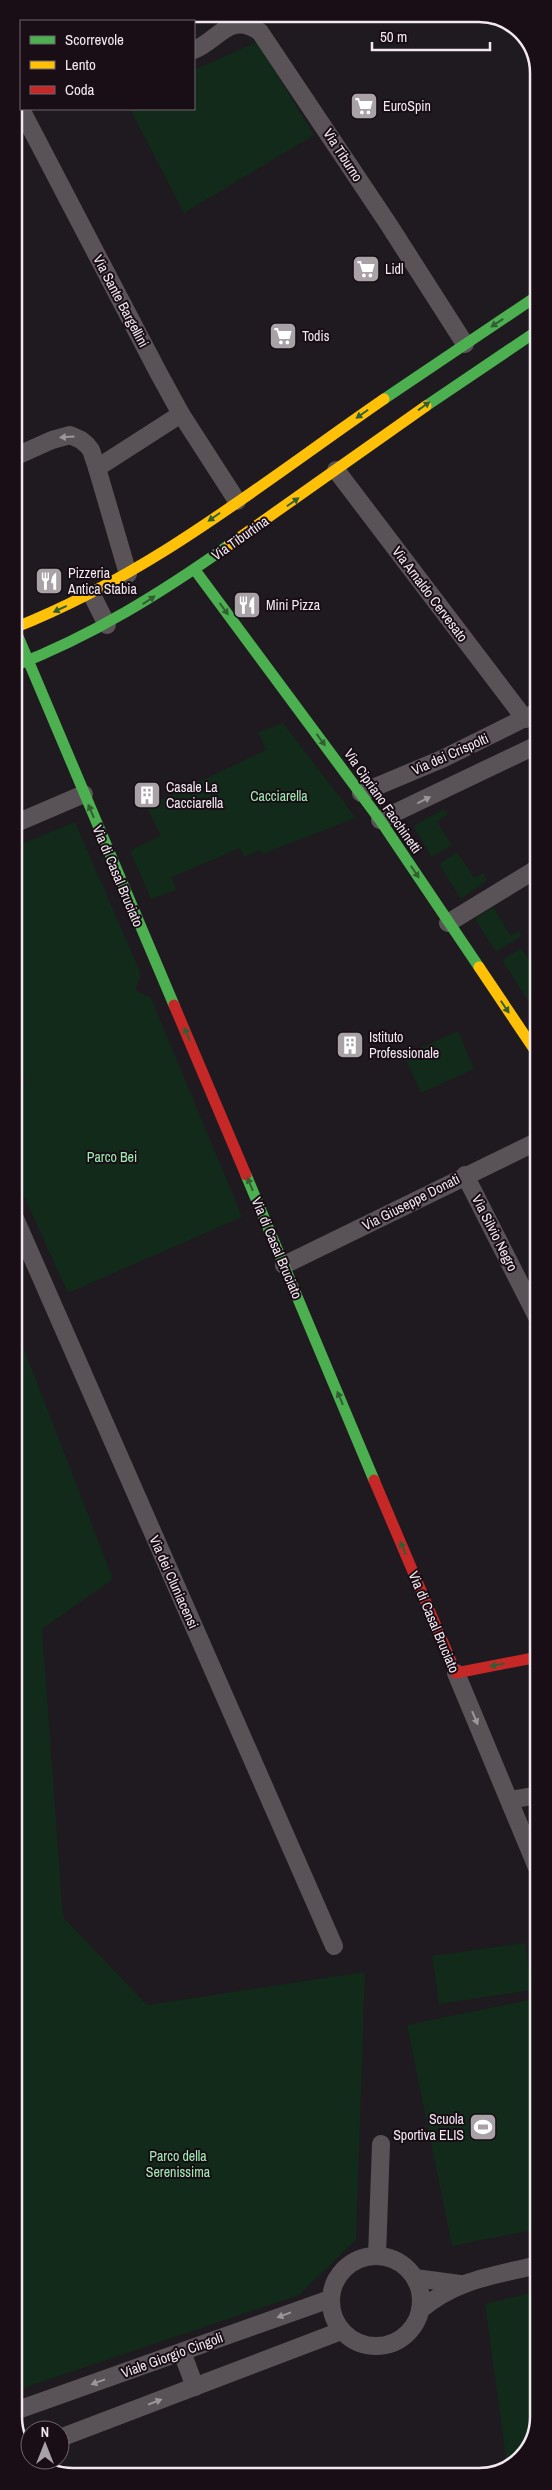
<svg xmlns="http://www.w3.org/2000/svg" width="552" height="2490" viewBox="0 0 552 2490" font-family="'Archivo Narrow',sans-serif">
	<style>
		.green { fill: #112a19 }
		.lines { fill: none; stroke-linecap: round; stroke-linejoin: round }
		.street { stroke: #595257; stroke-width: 18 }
		.fast { stroke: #4caf50; stroke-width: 11 }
		.slow { stroke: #ffc107; stroke-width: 11 }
		.jam { stroke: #c62828; stroke-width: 11 }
		.oneway { fill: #325e33 }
		.oneway2 { fill: #9d969b }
		.labels { text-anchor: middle; stroke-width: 4; stroke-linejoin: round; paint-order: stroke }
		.poi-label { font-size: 14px; fill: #f1e9ef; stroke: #190e16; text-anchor: start }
		.street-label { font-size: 14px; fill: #f1e9ef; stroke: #190e16 }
		.park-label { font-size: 14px; fill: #9fecb2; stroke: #190e16 }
		.rim { fill: none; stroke: #f1e9ef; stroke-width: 2.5 }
	</style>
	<rect width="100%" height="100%" fill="#1f1a1f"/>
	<g class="green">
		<path d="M257 42 314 135 184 213 130 109H194V70Z"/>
		<path d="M283 723 356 818 262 854 260 850 244 857 240 848 172 877 176 890 151 899 130 851 161 835 146 807 266 750 258 732Z"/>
		<path d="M444 809 448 814 437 822 452 845 432 857 413 826Z"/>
		<path d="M75 822 141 974 135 990 151 998 242 1217 68 1293 14 1174V1086L25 1081 14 1044V847Z"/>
		<path d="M457 852 474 878 483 873 487 880 461 899 439 864Z"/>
		<path d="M493 907 511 936 519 931 522 936 496 952 475 919Z"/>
		<path d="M521 948 538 972V994L527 999 502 960Z"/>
		<path d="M458 1031 474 1069 421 1093 404 1055Z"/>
		<path d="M14 1323 113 1579 42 1629 63 1917 147 2005 365 1972 356 2240 299 2295 15 2391Z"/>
		<path d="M525 1943 532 1990 439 2004 432 1956Z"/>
		<path d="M538 1998V2229L452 2246 407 2025Z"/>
		<path d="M538 2291V2417L524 2456 507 2465 485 2304Z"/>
	</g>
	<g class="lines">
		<g class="street">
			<path d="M194 50C219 40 229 11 260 32L389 225 465 344"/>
			<path d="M14 96 158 372 181 414 237 501"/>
			<path d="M14 457 52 440 70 435 81 440 87 445 91 450 97 468 128 574"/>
			<path d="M97 468 181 414"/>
			<path d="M336 470 525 719"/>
			<path d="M92 595 107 625"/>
			<path d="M361 793 442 759 537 712"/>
			<path d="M380 820 537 745"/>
			<path d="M14 824 84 794"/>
			<path d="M448 923 538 868"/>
			<path d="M465 1175 538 1319"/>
			<path d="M14 1216 334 1946"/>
			<path d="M284 1265 538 1141"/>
			<path d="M456 1673 538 1870"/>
			<path d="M510 1800 538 1795"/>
			<circle cx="376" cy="2301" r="45"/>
			<path d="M377 2256 381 2144"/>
			<path d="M415 2278 460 2284"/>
			<path d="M420 2310C457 2279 493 2276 538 2265"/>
			<path d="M182 2352 195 2387"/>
			<path d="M15 2411 330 2299"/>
			<path d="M60 2438 341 2331"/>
			<path d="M27 2450 30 2449"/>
		</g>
		<g class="fast">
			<path d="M384 399 537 296"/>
			<path d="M426 406 537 331"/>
			<path d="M195 570 380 820 479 967"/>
			<path d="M14 627 174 1005"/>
			<path d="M14 666C92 636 161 593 229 545"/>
			<path d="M246 1175 374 1480"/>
		</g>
		<g class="slow">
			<path d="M229 545 426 406"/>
			<path d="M14 628C153 573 262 483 384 399"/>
			<path d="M479 967 538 1055"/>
		</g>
		<g class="jam">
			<path d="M174 1005 246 1175"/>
			<path d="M374 1480 456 1673 538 1657"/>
		</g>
	</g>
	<defs><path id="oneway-solid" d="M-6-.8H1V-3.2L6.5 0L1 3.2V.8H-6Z" transform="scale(1.25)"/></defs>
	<g class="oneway">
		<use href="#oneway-solid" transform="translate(497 323) rotate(147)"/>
		<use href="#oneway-solid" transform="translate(424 406) rotate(-36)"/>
		<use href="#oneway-solid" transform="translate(362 414) rotate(145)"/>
		<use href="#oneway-solid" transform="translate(293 502) rotate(-35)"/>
		<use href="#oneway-solid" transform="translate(214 517) rotate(145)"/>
		<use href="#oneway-solid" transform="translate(149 600) rotate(-33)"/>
		<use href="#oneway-solid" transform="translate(60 609) rotate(155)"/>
		<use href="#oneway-solid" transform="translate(224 609) rotate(54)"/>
		<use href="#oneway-solid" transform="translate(321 740) rotate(54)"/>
		<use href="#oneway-solid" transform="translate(91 811) rotate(-113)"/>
		<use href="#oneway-solid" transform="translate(415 872) rotate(56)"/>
		<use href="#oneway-solid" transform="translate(505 1007) rotate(56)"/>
		<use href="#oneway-solid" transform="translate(187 1034) rotate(-113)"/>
		<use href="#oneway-solid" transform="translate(250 1184) rotate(-113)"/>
		<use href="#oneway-solid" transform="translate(340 1398) rotate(-113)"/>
		<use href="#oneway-solid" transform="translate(403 1548) rotate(-113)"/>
		<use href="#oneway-solid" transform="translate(497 1665) rotate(169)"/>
	</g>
	<g class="oneway2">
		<use href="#oneway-solid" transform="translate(67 437) rotate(176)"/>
		<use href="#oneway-solid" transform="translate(424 800) rotate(-26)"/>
		<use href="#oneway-solid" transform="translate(475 1718) rotate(67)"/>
		<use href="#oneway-solid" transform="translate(284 2315) rotate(160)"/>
		<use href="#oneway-solid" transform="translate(98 2382) rotate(160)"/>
		<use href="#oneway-solid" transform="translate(155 2402) rotate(-21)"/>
	</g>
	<defs>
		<g id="supermarket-square" transform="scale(1.4375)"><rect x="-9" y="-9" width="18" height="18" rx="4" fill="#a8a1a6" stroke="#190e16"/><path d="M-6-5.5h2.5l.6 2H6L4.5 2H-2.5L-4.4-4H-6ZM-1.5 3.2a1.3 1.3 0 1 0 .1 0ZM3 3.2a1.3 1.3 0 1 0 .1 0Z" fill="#fff"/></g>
		<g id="restaurant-square" transform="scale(1.4375)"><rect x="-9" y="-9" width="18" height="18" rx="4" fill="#a8a1a6" stroke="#190e16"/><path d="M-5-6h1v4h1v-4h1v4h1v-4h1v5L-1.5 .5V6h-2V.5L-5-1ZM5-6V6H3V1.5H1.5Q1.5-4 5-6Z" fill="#fff"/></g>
		<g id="building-square" transform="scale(1.4375)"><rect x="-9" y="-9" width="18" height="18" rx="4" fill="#a8a1a6" stroke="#190e16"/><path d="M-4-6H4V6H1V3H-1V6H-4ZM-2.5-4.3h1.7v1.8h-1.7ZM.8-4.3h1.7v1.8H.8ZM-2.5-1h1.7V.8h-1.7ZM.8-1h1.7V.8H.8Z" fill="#fff"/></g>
		<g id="stadium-square" transform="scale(1.4375)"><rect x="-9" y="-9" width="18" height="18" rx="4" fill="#a8a1a6" stroke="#190e16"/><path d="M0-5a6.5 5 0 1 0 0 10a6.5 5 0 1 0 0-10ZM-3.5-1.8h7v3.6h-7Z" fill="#fff"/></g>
	</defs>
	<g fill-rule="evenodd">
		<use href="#supermarket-square" x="364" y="106"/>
		<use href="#supermarket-square" x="366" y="269"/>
		<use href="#supermarket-square" x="283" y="336"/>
		<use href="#restaurant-square" x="49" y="581"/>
		<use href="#restaurant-square" x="247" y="605"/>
		<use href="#building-square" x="147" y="795"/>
		<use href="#building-square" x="350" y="1045"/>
		<use href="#stadium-square" x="483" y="2127"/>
	</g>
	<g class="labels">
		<g class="poi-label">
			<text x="383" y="111">EuroSpin</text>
			<text x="385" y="274">Lidl</text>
			<text x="302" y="341">Todis</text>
			<text x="68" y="578">Pizzeria<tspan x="68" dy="16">Antica Stabia</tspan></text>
			<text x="266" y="610">Mini Pizza</text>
			<text x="166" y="792">Casale La<tspan x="166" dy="16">Cacciarella</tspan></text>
			<text x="369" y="1042">Istituto<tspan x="369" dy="16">Professionale</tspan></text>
			<text x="464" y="2124" text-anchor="end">Scuola<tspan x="464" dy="16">Sportiva ELIS</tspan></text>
		</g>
		<g class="street-label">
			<text transform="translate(343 155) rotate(57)" y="5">Via Tiburno</text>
			<text transform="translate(121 301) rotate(62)" y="5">Via Sante Bargellini</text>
			<text transform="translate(240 538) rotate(-35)" y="5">Via Tiburtina</text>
			<text transform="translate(430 594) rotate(53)" y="5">Via Arnaldo Cervesato</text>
			<text transform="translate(450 754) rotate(-24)" y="5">Via dei Crispolti</text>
			<text transform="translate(383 801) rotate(55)" y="5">Via Cipriano Facchinetti</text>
			<text transform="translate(118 876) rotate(67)" y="5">Via di Casal Bruciato</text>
			<text transform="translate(411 1202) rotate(-27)" y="5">Via Giuseppe Donati</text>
			<text transform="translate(495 1233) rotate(63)" y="5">Via Silvio Negro</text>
			<text transform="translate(277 1248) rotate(67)" y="5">Via di Casal Bruciato</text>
			<text transform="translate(174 1582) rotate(66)" y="5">Via dei Cluniacensi</text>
			<text transform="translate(434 1622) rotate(67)" y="5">Via di Casal Bruciato</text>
			<text transform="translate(172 2355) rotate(-20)" y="5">Viale Giorgio Cingoli</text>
		</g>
		<g class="park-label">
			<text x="279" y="801">Cacciarella</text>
			<text x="112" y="1162">Parco Bei</text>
			<text x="178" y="2161">Parco della<tspan x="178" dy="16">Serenissima</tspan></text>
		</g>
	</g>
	<path d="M0 0H552V2490H0ZM73 22H479A51 51 0 0 1 530 73V2417A51 51 0 0 1 479 2468H73A51 51 0 0 1 22 2417V73A51 51 0 0 1 73 22Z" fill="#190e16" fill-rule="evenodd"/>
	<path class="rim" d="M73 22H479A51 51 0 0 1 530 73V2417A51 51 0 0 1 479 2468H73A51 51 0 0 1 22 2417V73A51 51 0 0 1 73 22Z"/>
	<rect x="20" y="20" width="175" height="90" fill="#190e16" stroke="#6f666d"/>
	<rect x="30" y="36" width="25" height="8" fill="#4caf50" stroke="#6f666d"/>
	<text x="65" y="45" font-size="15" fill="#f1e9ef">Scorrevole</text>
	<rect x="30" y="61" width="25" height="8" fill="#ffc107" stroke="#6f666d"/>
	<text x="65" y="70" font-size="15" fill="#f1e9ef">Lento</text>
	<rect x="30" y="86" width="25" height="8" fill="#c62828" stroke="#6f666d"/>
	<text x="65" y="95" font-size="15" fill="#f1e9ef">Coda</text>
	<g transform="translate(45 2445)"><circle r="24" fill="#190e16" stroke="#6f666d"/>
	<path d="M0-4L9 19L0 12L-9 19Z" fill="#a8a1a6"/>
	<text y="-8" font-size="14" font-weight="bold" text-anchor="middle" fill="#f1e9ef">N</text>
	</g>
	<path d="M372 42v8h118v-8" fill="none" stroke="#f1e9ef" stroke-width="2.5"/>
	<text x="380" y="42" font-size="15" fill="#f1e9ef" stroke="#190e16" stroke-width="4" paint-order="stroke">50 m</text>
</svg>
